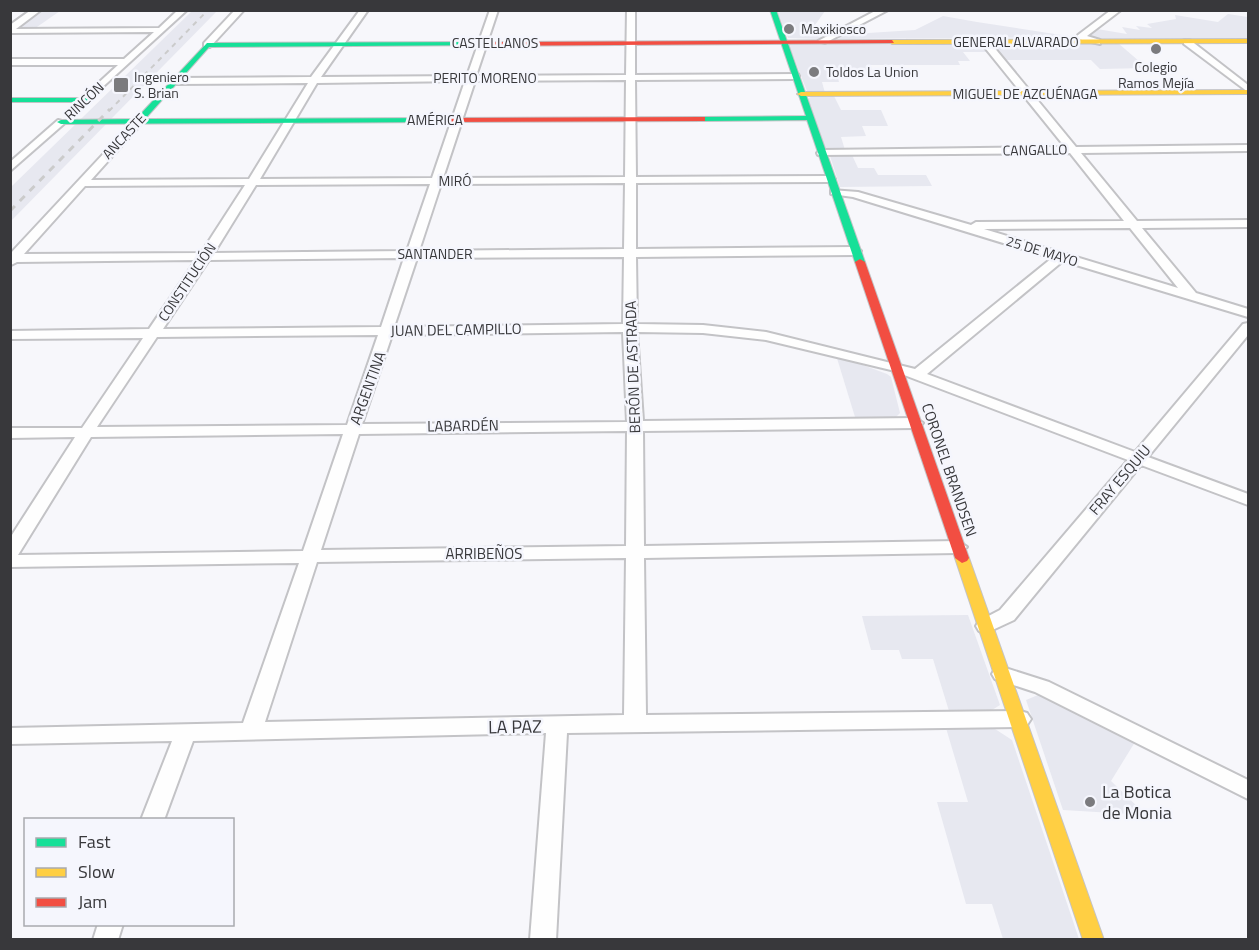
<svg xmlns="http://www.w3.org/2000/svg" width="1259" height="950" viewBox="0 0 1259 950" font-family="'Titillium Web',sans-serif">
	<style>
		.built { fill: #e7e8f0 }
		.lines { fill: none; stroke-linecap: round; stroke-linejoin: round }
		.street-casing { stroke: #c3c3c6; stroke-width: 4 }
		.fast-casing { stroke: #c3c3c6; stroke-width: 2 }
		.slow-casing { stroke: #c3c3c6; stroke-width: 2 }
		.jam-casing { stroke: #c3c3c6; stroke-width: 2 }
		.street { fill: #fefefe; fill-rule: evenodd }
		.fast { fill: #16e098; fill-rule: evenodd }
		.slow { fill: #ffcf43; fill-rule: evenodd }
		.jam { fill: #f24e42; fill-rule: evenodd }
		.rail-far1 { stroke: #cbcbcb; stroke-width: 2; stroke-dasharray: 5 5; stroke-linecap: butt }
		.rail { stroke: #cbcbcb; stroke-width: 3; stroke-dasharray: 7 7; stroke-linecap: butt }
		.poi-dot { fill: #7b7b7e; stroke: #f5f6fd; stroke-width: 2 }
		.labels { text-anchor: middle; stroke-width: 5; stroke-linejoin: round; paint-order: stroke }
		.far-poi-label { font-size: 14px; fill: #38383b; stroke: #f5f6fd; text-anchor: start }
		.far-street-label { font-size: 14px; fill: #38383b; stroke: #f5f6fd }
		.street-label { font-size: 15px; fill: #38383b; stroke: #f5f6fd }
		.near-street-label { font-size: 18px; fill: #38383b; stroke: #f5f6fd }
		.near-poi-label { font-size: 18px; fill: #38383b; stroke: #f5f6fd; text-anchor: start }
	</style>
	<rect width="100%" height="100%" fill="#f7f7fb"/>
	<g class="built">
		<path d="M42 11H60L34 29 18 28Z"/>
		<path d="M192 11H217L11 221V187Z"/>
		<path d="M777 11H825L810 32 829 36 820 39 788 38Z"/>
		<path d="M1228 14 1248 17V39L1096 40 1086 36 1097 29 1127 34 1122 27 1140 30 1136 26 1152 28 1147 24 1176 19 1175 15 1218 22Z"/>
		<path d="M943 16 977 22 1074 37 840 39 834 37 849 30 868 33 915 30Z"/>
		<path d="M788 43 984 44 990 52H963L970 61H958L960 65H870L872 70H836L839 82H822L825 93 807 91Z"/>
		<path d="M1118 43 1147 68 1100 69 1091 60H1004L991 46Z"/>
		<path d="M812 96H834L841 110H881L888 126H862L866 136 841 137 845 150H830L825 147 808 99Z"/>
		<path d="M852 155 858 168H874L878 175H926L932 186 840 187 830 156Z"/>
		<path d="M836 355 887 374 891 377 900 413 895 418 855 417Z"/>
		<path d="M968 615 1000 705 992 710 949 711 933 659H902L899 650H871L862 616Z"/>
		<path d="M1038 695 1046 696 1135 742 1111 781 1146 815 1063 810 1026 700Z"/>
		<path d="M992 727 1012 740 1079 939H1003L992 904H966L937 802H968L946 728Z"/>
	</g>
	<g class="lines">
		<g class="street-casing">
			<g id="street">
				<path d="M31 10H41L16 29 159 28 178 10H187L85 103 82 102V98L118 65H10V59H124L154 32 10 33V25Z"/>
				<path d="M235 10H244L210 47H204V43Z"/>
				<path d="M360 10H368L321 77 467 76 490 10H498L476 76 626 75 627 10H635V75L798 74 799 76 795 79 635 80 636 177 830 176 835 179 830 182 636 183V249L855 247 861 251 855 255 636 257 637 324 703 325 766 332 915 369 1052 258 853 197 831 194V190L858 192 971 225 976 222 1124 221 1070 153 818 155 817 153 822 150 1065 147 982 44V40H988L1076 147 1248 145V151L1081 153 1137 221 1248 220V227L1142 228 1196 293 1248 309V317L1063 261 927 374 1135 452 1243 324 1248 323V335L1148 457 1248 494V505L1141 465 1014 620 986 633 979 631 976 626 979 621 1000 610 1128 460 891 370 766 340 703 333 637 332 643 421 915 418 923 423 915 428 643 431 644 546 958 541 967 547 958 553 644 558 646 715 1020 711 1027 713 1031 719 1027 725 1020 727 567 733 556 940H530L546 733 193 741 164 820H141L172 741 10 744V728L243 723 299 563 10 567V538L75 437 10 438V428H82L143 338 10 339V331L149 329 196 260 17 262 11 265 10 254 135 120 143 122 91 180 249 179 308 83 175 84 170 81 175 78 311 77ZM626 80 625 177 443 178 475 81ZM465 81 432 178 260 179 317 83ZM625 183 624 249 419 251 441 184ZM430 184 407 251 214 253 256 185ZM245 185 201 253 24 254 85 186ZM1130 228 1178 288 984 229ZM624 257 623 324 394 327 417 258ZM404 258 381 327 163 329 209 260ZM623 332 627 422 362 424 392 335ZM378 335 347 425 97 427 157 337ZM627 431 626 546 321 550 359 434ZM343 434 303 551 18 555 91 437ZM626 558 624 715 265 722 317 562Z"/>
				<path d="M877 10H888L825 43 818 41Z"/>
				<path d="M1111 10H1121L1087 36 1100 40V44L1078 39V35Z"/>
				<path d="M1184 40H1190L1248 85V92L1184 44Z"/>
				<path d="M58 120 66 122 10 171V162Z"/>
				<path d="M1002 667 1049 682 1248 780V799L1035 692 995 679 992 674 995 669Z"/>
				<path d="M98 924H123L118 940H93Z"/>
			</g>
		</g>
		<g class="fast-casing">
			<g id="fast">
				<path d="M770 10H776L865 262 864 264 860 265 855 262 807 120 702 121 698 119 702 117 806 116Z"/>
				<path d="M489 42 491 45 209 47 145 119 444 118 445 120 441 122 61 124 57 122 61 120 136 119 207 43Z"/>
				<path d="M10 98H85L89 100 85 102H10Z"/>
			</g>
		</g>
		<g class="slow-casing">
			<g id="slow">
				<path d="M1248 39V43L892 44 889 42 892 40Z"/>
				<path d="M1248 90V94L801 96 797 94 801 92Z"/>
				<path d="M962 553 969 558 1104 940H1083L955 558Z"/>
			</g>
		</g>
		<g class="jam-casing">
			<g id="jam">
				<path d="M892 40 894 43 489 46 486 44 489 42Z"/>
				<path d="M702 117H705V121L441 122 437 120 441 118Z"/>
				<path d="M860 259 865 262 969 558 967 561 962 563 955 558 855 262Z"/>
			</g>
		</g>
		<use href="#street" class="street"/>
		<use href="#fast" class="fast"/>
		<use href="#slow" class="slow"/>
		<use href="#jam" class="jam"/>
		<path class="rail-far1" d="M109 111 208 10"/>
		<path class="rail" d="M10 211 110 109"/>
	</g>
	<g class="poi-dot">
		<circle cx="789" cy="29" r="6"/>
		<circle cx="1156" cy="49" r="6"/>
		<circle cx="814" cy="72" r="6"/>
		<rect x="113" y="77" width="16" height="16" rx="3"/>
		<circle cx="1090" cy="802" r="6"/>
	</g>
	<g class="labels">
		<g class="far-poi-label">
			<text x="801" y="34">Maxikiosco</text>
			<text x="1156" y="72" text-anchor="middle">Colegio<tspan x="1156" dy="16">Ramos Mejía</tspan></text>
			<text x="826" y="77">Toldos La Union</text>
			<text x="134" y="82">Ingeniero<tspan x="134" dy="16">S. Brian</tspan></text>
		</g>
		<g class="far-street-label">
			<text x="1016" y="47">GENERAL ALVARADO</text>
			<text x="495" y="48">CASTELLANOS</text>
			<text x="485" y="83">PERITO MORENO</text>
			<text x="1025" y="99">MIGUEL DE AZCUÉNAGA</text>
			<text transform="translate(84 101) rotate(-43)" y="5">RINCÓN</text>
			<text x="435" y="125">AMÉRICA</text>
			<text transform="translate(124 136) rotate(-47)" y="5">ANCASTE</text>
			<text transform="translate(1035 150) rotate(-1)" y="5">CANGALLO</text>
			<text x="455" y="186">MIRÓ</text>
			<text transform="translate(1042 251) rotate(17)" y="5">25 DE MAYO</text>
			<text x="435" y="259">SANTANDER</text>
			<text transform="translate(187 282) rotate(-56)" y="5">CONSTITUCIÓN</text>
		</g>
		<g class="street-label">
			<text transform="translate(456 330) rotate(-1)" y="5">JUAN DEL CAMPILLO</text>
			<text transform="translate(633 367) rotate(-92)" y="5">BERÓN DE ASTRADA</text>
			<text transform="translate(368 388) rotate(-70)" y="5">ARGENTINA</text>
			<text transform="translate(463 426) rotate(-1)" y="5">LABARDÉN</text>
			<text transform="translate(949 470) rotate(71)" y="5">CORONEL BRANDSEN</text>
			<text transform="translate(1120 480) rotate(-50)" y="5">FRAY ESQUIU</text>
			<text x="484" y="559">ARRIBEÑOS</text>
		</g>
		<g class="near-street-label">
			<text transform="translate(515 727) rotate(-1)" y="6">LA PAZ</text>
		</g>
		<g class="near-poi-label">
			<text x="1102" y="798">La Botica<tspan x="1102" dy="21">de Monia</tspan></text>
		</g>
	</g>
	<rect width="1259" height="950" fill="none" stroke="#38383b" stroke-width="24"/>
	<rect x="24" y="818" width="210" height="108" fill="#f5f6fd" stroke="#a9aaaf" stroke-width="1.5"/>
	<rect x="36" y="838" width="30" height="9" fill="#16e098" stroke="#a9aaaf" stroke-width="1.5"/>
	<text x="78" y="848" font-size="18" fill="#38383b">Fast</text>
	<rect x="36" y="868" width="30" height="9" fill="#ffcf43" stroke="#a9aaaf" stroke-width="1.5"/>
	<text x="78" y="878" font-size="18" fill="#38383b">Slow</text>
	<rect x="36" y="898" width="30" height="9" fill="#f24e42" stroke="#a9aaaf" stroke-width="1.5"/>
	<text x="78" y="908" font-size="18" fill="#38383b">Jam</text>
</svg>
